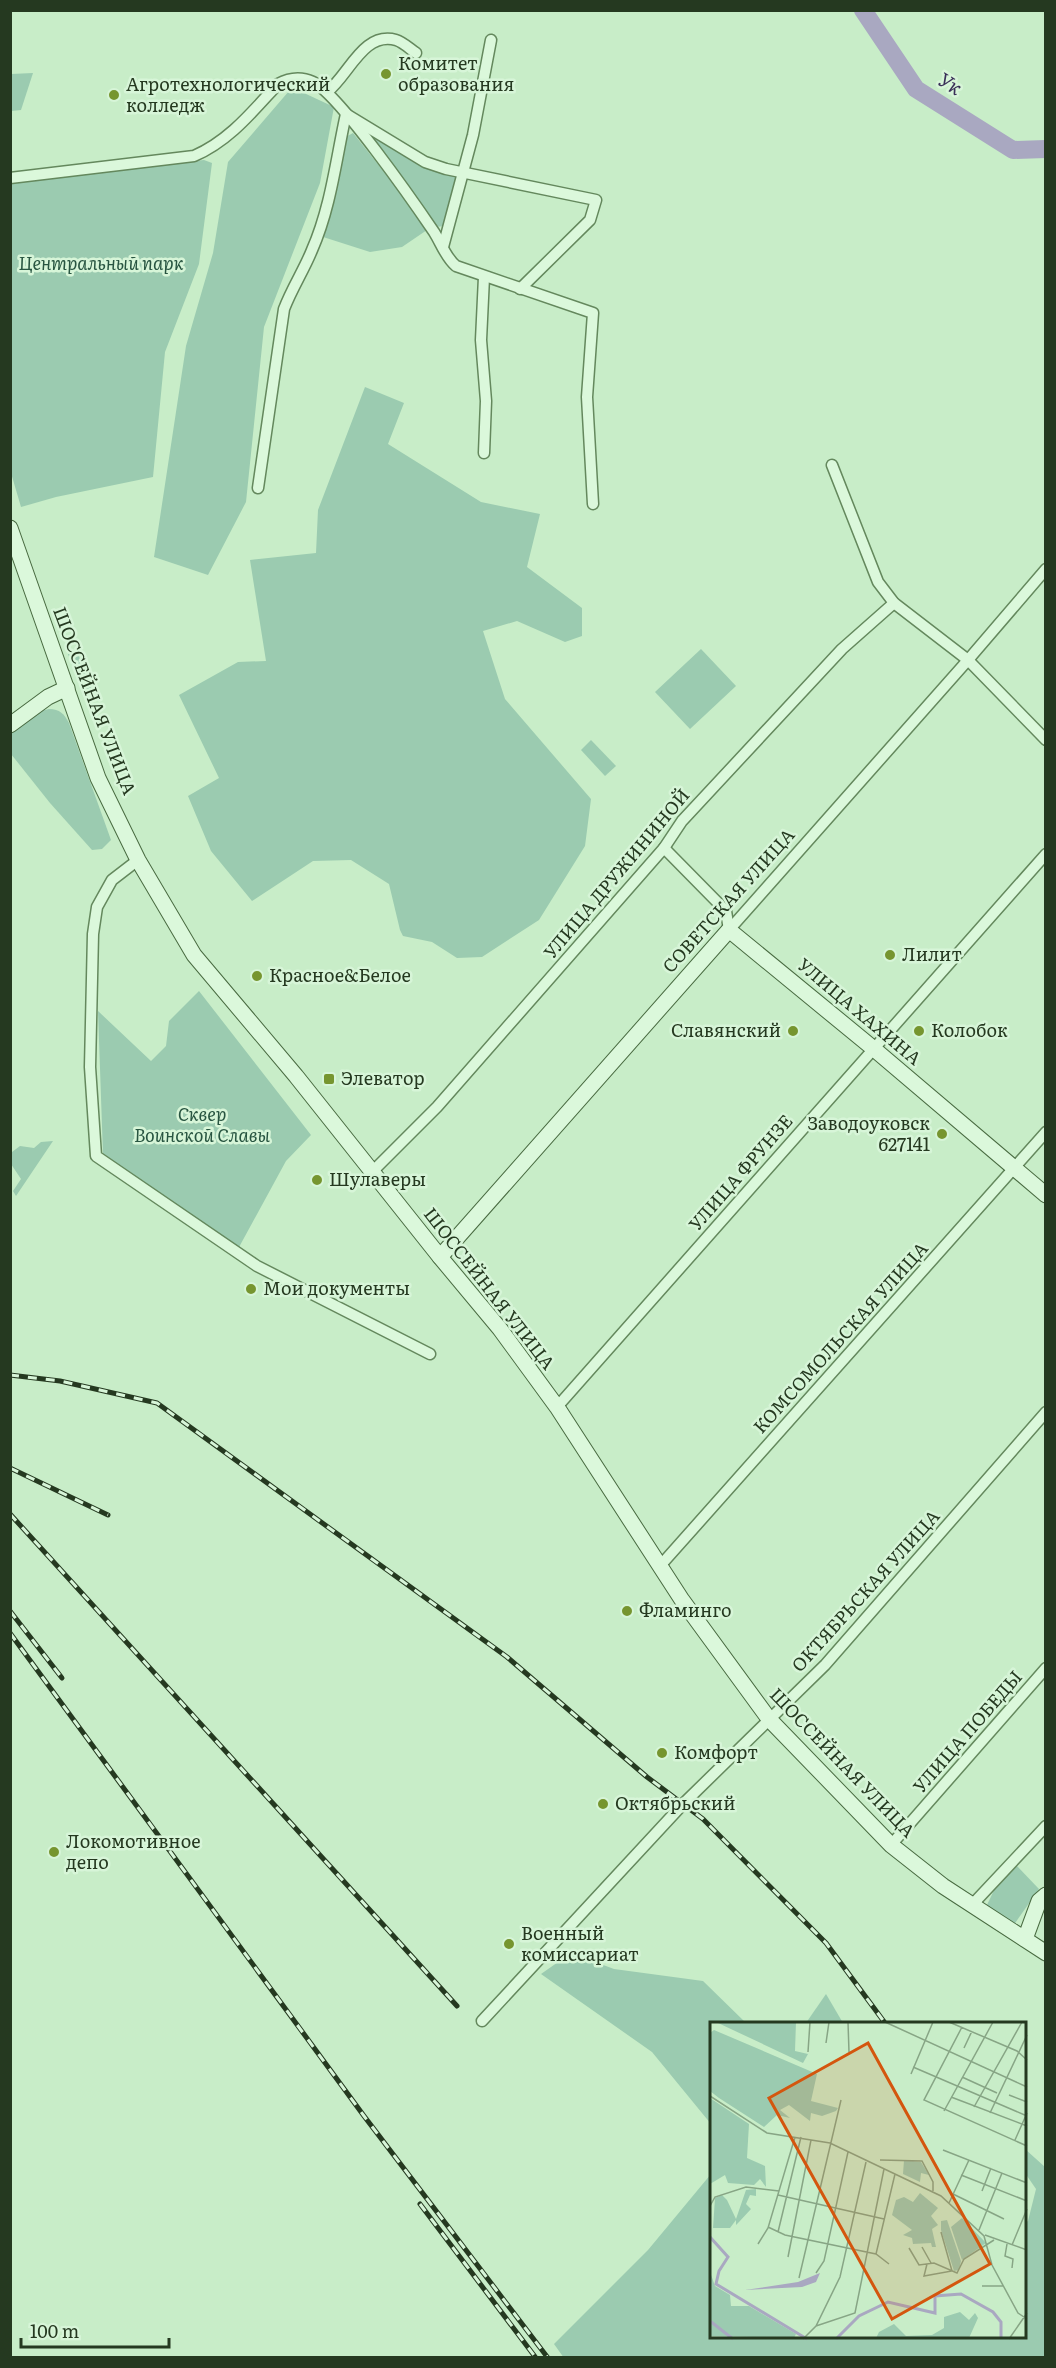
<svg xmlns="http://www.w3.org/2000/svg" width="1056" height="2368" viewBox="0 0 1056 2368" font-family="Literata,serif">
	<style>
		.green { fill: #9bcbb0 }
		.lines { fill: none; stroke-linecap: round; stroke-linejoin: round }
		.river { stroke: #a9a8c1; stroke-width: 18 }
		.street-casing { stroke: #64885d; stroke-width: 13 }
		.secondary-casing { stroke: #486a40; stroke-width: 17 }
		.street { stroke: #dbf8db; stroke-width: 10 }
		.secondary { stroke: #dbf8db; stroke-width: 15 }
		.rail-casing { stroke: #253920; stroke-width: 5 }
		.rail { stroke: #d7f5d8; stroke-width: 3; stroke-dasharray: 9; stroke-linecap: butt }
		.poi-dot { fill: #76952f; stroke: #d7f5d8; stroke-width: 2 }
		.labels { text-anchor: middle; stroke-width: 5; stroke-linejoin: round; paint-order: stroke }
		.poi-label { font-size: 18px; fill: #253920; stroke: #d7f5d8; text-anchor: start }
		.park-label { font-size: 18px; font-style: italic; fill: #285541; stroke: #d7f5d8 }
		.street-label { font-size: 18px; fill: #253920; stroke: #d7f5d8 }
		.water-label { font-size: 20px; font-style: italic; fill: #3a3058; stroke: #d7f5d8 }
		.inset-river { fill: none; stroke: #a9a8c1; stroke-width: 3 }
		.inset-road { fill: none; stroke: #87a585; stroke-width: 1.5 }
		.view { fill: #d4560e; fill-opacity: 0.15; stroke: #d4560e; stroke-width: 3 }
		.inset-edge { fill: none; stroke: #253920; stroke-width: 3 }
	</style>
	<rect width="100%" height="100%" fill="#c8edc8"/>
	<g class="green">
		<path d="M33 73 21 110 11 111V74Z"/>
		<path d="M289 91 304 93 334 107 320 183 264 327 246 502 208 575 154 557 186 346 213 253 228 162Z"/>
		<path d="M362 129 460 174 445 226 435 227Z"/>
		<path d="M353 133 397 188 427 230 402 247 370 252 320 236 342 139Z"/>
		<path d="M204 160 212 163 199 264 165 352 153 477 56 497 21 507 11 473V181Z"/>
		<path d="M365 387 404 403 388 444 481 502 540 514 527 567 582 608V636L565 642 517 621 483 631 505 699 591 799 585 846 539 920 482 957 457 958 432 942 403 936 400 930 389 884 351 860 313 861 252 901 211 851 188 796 219 778 179 695 238 662 266 661 250 560 316 553 318 510Z"/>
		<path d="M701 649 736 686 690 729 655 692Z"/>
		<path d="M77 651 91 688 82 691 68 654Z"/>
		<path d="M49 709C60 709 64 714 69 723L111 840 102 849 92 850 50 803 11 754 10 733 41 711Z"/>
		<path d="M591 740 616 766 605 776 581 750Z"/>
		<path d="M199 991 311 1135 286 1161 238 1249 103 1155 98 1011 151 1061 166 1046 169 1021Z"/>
		<path d="M53 1141 16 1196 13 1191 21 1179 11 1164 12 1152 20 1146 34 1148 41 1142Z"/>
		<path d="M1017 1866 1039 1889 1013 1926 986 1907 997 1884Z"/>
		<path d="M571 1953 614 1969 703 1981 746 2023H711V2124L652 2052 541 1974Z"/>
		<path d="M826 1994 843 2023H806Z"/>
		<path d="M1025 2149 1045 2167V2357L564 2358 554 2344 648 2250 711 2174V2336H1024L1025 2223 1028 2221 1036 2189 1025 2173Z"/>
	</g>
	<g class="lines">
		<path class="river" d="M863 10 916 89 1013 150 1046 149"/>
		<g class="street-casing">
			<g id="street">
				<path d="M327 92C349 75 363 31 396 40 403 42 410 49 416 53"/>
				<path d="M10 178 194 156C229 141 252 112 278 84 289 78 300 76 313 82 338 93 415 204 434 232 441 243 446 258 456 266L593 313 587 397 593 504"/>
				<path d="M443 247 473 135 491 40"/>
				<path d="M484 277 481 340 486 401 484 453"/>
				<path d="M832 465 878 582 894 603 968 660 1046 740"/>
				<path d="M258 488 284 309C292 288 304 270 312 250 331 207 336 159 346 114L425 162 446 169 596 200 590 220 520 289"/>
				<path d="M664 848 726 911 729 930"/>
				<path d="M138 860 112 880 97 907 93 934 90 1067 96 1156 257 1266 430 1354"/>
				<path d="M729 930 968 660 1046 569"/>
				<path d="M372 1172 437 1107 664 848 682 821 842 649 894 603"/>
				<path d="M557 1407 1046 854"/>
				<path d="M660 1566 1046 1132"/>
				<path d="M891 1845 1046 1668"/>
				<path d="M972 1905 1046 1826"/>
				<path d="M482 2021 683 1804 825 1665 1046 1412"/>
			</g>
		</g>
		<g class="secondary-casing">
			<g id="secondary">
				<path d="M10 528 98 778 138 860 194 955 296 1076 440 1257 500 1329 557 1407 682 1600 769 1719 891 1845 943 1886 1046 1953"/>
				<path d="M10 725 48 697 67 688"/>
				<path d="M440 1257 729 930 874 1049 1046 1195"/>
				<path d="M1025 1939 1039 1901 1046 1895"/>
			</g>
		</g>
		<use href="#street" class="street"/>
		<use href="#secondary" class="secondary"/>
		<g class="rail-casing">
			<g id="rail">
				<path d="M10 1375 60 1381 157 1403 507 1657 647 1777 703 1819 826 1943 885 2023"/>
				<path d="M10 1468 108 1515"/>
				<path d="M10 1514 457 2006"/>
				<path d="M10 1611 62 1678"/>
				<path d="M10 1633 364 2116 548 2358"/>
				<path d="M420 2204 536 2358"/>
			</g>
		</g>
		<use href="#rail" class="rail"/>
	</g>
	<g class="poi-dot">
		<circle cx="386" cy="74" r="6"/>
		<circle cx="114" cy="95" r="6"/>
		<circle cx="890" cy="955" r="6"/>
		<circle cx="257" cy="976" r="6"/>
		<circle cx="793" cy="1031" r="6"/>
		<circle cx="919" cy="1031" r="6"/>
		<rect x="323" y="1073" width="12" height="12" rx="3"/>
		<circle cx="942" cy="1134" r="6"/>
		<circle cx="317" cy="1180" r="6"/>
		<circle cx="251" cy="1289" r="6"/>
		<circle cx="627" cy="1611" r="6"/>
		<circle cx="662" cy="1753" r="6"/>
		<circle cx="603" cy="1804" r="6"/>
		<circle cx="54" cy="1852" r="6"/>
		<circle cx="509" cy="1944" r="6"/>
	</g>
	<g class="labels">
		<g class="poi-label">
			<text x="398" y="70">Комитет<tspan x="398" dy="21">образования</tspan></text>
			<text x="126" y="91">Агротехнологический<tspan x="126" dy="21">колледж</tspan></text>
			<text x="902" y="961">Лилит</text>
			<text x="269" y="982">Красное&amp;Белое</text>
			<text x="781" y="1037" text-anchor="end">Славянский</text>
			<text x="931" y="1037">Колобок</text>
			<text x="341" y="1085">Элеватор</text>
			<text x="930" y="1130" text-anchor="end">Заводоуковск<tspan x="930" dy="21">627141</tspan></text>
			<text x="329" y="1186">Шулаверы</text>
			<text x="263" y="1295">Мои документы</text>
			<text x="639" y="1617">Фламинго</text>
			<text x="674" y="1759">Комфорт</text>
			<text x="615" y="1810">Октябрьский</text>
			<text x="66" y="1848">Локомотивное<tspan x="66" dy="21">депо</tspan></text>
			<text x="521" y="1940">Военный<tspan x="521" dy="21">комиссариат</tspan></text>
		</g>
		<g class="park-label">
			<text x="101" y="270">Центральный парк</text>
			<text x="202" y="1121">Сквер<tspan x="202" dy="21">Воинской Славы</tspan></text>
		</g>
		<g class="street-label">
			<text transform="translate(94 701) rotate(69)" y="6">ШОССЕЙНАЯ УЛИЦА</text>
			<text transform="translate(617 874) rotate(-50)" y="6">УЛИЦА ДРУЖИНИНОЙ</text>
			<text transform="translate(729 901) rotate(-48)" y="6">СОВЕТСКАЯ УЛИЦА</text>
			<text transform="translate(859 1012) rotate(40)" y="6">УЛИЦА ХАХИНА</text>
			<text transform="translate(741 1173) rotate(-49)" y="6">УЛИЦА ФРУНЗЕ</text>
			<text transform="translate(489 1289) rotate(52)" y="6">ШОССЕЙНАЯ УЛИЦА</text>
			<text transform="translate(841 1338) rotate(-48)" y="6">КОМСОМОЛЬСКАЯ УЛИЦА</text>
			<text transform="translate(866 1591) rotate(-48)" y="6">ОКТЯБРЬСКАЯ УЛИЦА</text>
			<text transform="translate(968 1732) rotate(-49)" y="6">УЛИЦА ПОБЕДЫ</text>
			<text transform="translate(842 1763) rotate(46)" y="6">ШОССЕЙНАЯ УЛИЦА</text>
		</g>
		<g class="water-label">
			<text transform="translate(950 84) rotate(32)" y="7">Ук</text>
		</g>
	</g>
	<g transform="translate(710 2022)">
		<rect width="316" height="316" fill="#c8edc8"/>
		<path d="M6 0H86L85 29 98 32 93 41ZM4 8 107 52 101 79 128 86 126 89 112 94 101 91 100 99 79 83 70 88 80 96 67 93 54 105 9 76 0 69V11ZM0 76 39 102 37 136 55 144 56 165 50 157 44 163 18 161 15 153 0 162ZM194 138 211 140 219 153 211 151 210 160 193 152ZM46 167V174L40 173 36 182 41 187 29 200 26 203V198L20 206H3L5 176 12 173 17 178 26 197 36 168ZM210 171 228 186 221 194 228 203 222 207 226 225H222L221 221 203 222 202 216 193 213 202 208 182 193 186 178 194 175 203 180ZM252 196 276 221 252 238 241 205ZM237 198 251 239 249 248 244 249 231 208V199ZM0 250 5 264 20 273 21 284H39L86 312 84 316 0 314ZM250 290 259 298 265 291 268 296 259 316H166L169 310 184 302 196 314 222 313 234 306V295Z" fill="#9bcbb0"/>
		<path d="M110 251 106 260 92 265 35 268 88 260Z" fill="#a9a8c1"/>
		<path class="inset-river" d="M0 215 18 235 9 249 6 262 97 317M0 299 23 317M126 317 149 294 178 280 225 291V274L251 272 283 290 291 300V317"/>
		<path class="inset-road" d="M138 0 139 30M175 0 317 65M239 0 307 29 317 38M252 5 214 78 317 124M116 21 119 0M254 26 262 9M98 30 100 0M203 45 317 94M201 52 223 0M252 55 287 71M299 73 317 80M0 74 57 111 120 121 231 174 274 214 282 243 308 291 317 297M241 75 317 104M264 85 312 0M234 89 283 0M280 91 317 13M305 118 317 91M233 128 317 161M170 138 212 139 223 160V169M251 153 317 179M272 169 281 146M243 172 294 197M68 173 174 197M239 181 259 138M0 184 5 175 36 165 69 169M58 205 75 213 166 232 179 242M269 208 292 151M68 210 91 115M275 213 317 228M48 222 58 206 85 115M297 222 295 234 303 237 302 246M302 223 317 187M212 225 221 241M199 226 209 243 224 241 247 251 254 237 284 218M166 232 185 152M78 235 101 118M217 242 214 254 242 249 231 210M106 251 114 239 138 130M89 256 131 78M272 264H293M106 304 145 291 174 147M93 317 106 304 130 255 156 140M299 317 317 291"/>
		<path class="view" d="M158 21 280 242 182 297 59 76Z"/>
		<rect width="316" height="316" class="inset-edge"/>
	</g>
	<rect width="1056" height="2368" fill="none" stroke="#253920" stroke-width="24"/>
	<path d="M21 2338v9h148v-9" fill="none" stroke="#253920" stroke-width="3"/>
	<text x="30" y="2338" font-size="18" fill="#253920" stroke="#d7f5d8" stroke-width="4.5" paint-order="stroke">100 m</text>
</svg>
